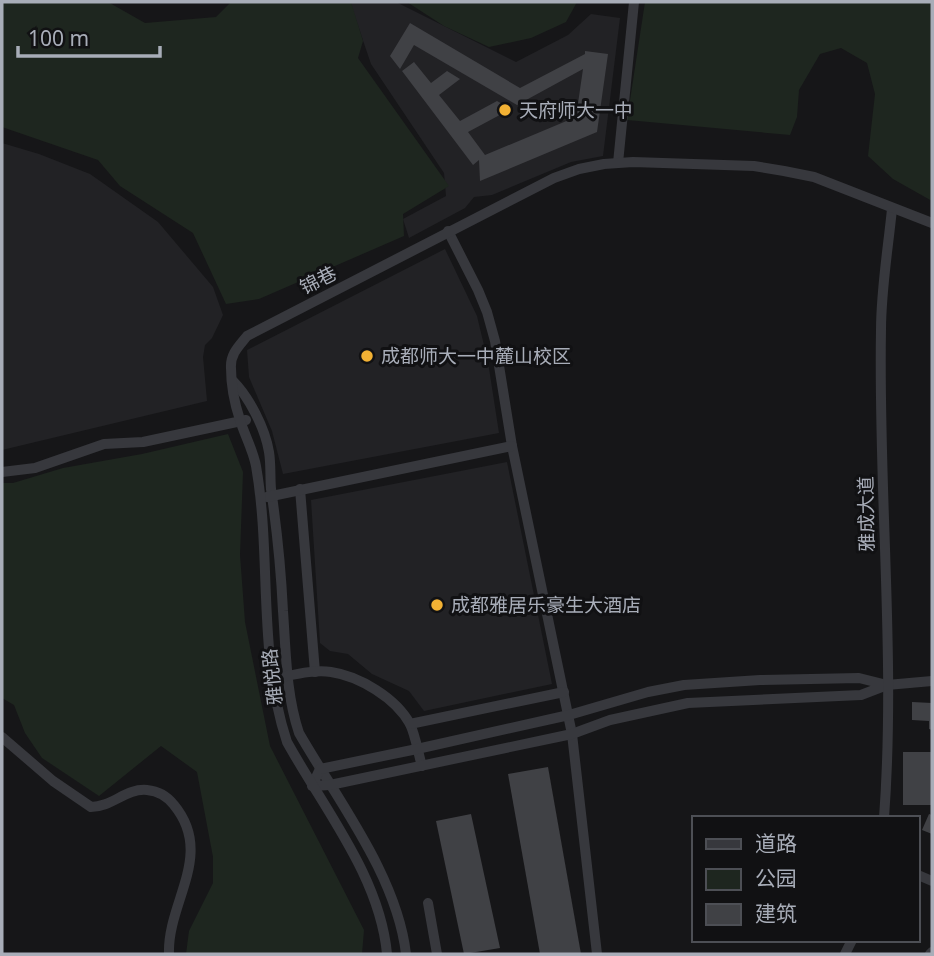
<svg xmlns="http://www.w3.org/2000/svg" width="934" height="956" viewBox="0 0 934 956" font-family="'Noto Sans','Noto Sans SC',sans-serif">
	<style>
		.built { fill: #222225 }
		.green { fill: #1e261f }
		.building { fill: #404145 }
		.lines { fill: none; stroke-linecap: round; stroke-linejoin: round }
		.minor { stroke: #37383d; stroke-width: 10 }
		.poi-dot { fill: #f2b134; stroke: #111113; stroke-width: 2.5 }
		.labels { text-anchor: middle; stroke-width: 6; stroke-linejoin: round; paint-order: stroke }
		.poi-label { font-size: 19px; fill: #a8adb8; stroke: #111113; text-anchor: start }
		.street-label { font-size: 19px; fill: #a8adb8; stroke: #111113 }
	</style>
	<rect width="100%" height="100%" fill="#161618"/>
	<g class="built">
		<path d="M350 2H396L516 62 568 35 591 14 620 18 603 156 571 162 492 195 474 197 465 208 409 238 403 219 446 196 444 173 371 64Z"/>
		<path d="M2 143 39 154 90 174 158 222 213 287 223 315 212 338 205 345 203 357 207 401 2 450Z"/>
		<path d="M445 249 477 316 488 362 499 433 283 474 272 431 249 377 247 350Z"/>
		<path d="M507 462 552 684 424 711 409 691 372 674 348 654 330 651 320 643 311 500Z"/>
	</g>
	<g class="green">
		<path d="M2 2H108L145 23 216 17 231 2H351L363 41 358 58 449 186 403 214 404 236 259 299 226 304 193 233 120 186 98 160 2 127Z"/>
		<path d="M407 2H577L566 22 531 38 489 47 444 26Z"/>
		<path d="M645 2H932V201L893 179 868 156 875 94 867 63 841 48 820 54 799 90 797 117 790 135 627 120Z"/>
		<path d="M228 434 243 472 240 555 245 622 270 746 364 930 362 954H186L189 931 213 883V857L197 772 161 746 99 796 42 758 25 733 14 705 2 698V483H13L63 468 142 454Z"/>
	</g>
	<g class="building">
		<path d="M410 23 520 88 585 54V51L608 54 597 132 480 181 479 160 473 165 402 71 414 62 431 83 447 71 460 79 439 95 460 121 497 101 511 109 468 132 485 155 576 117 583 69 517 105 414 45 400 69 390 56Z"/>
		<path d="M912 702 932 703V730L929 729V721L912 720Z"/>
		<rect x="903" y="752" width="28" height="53"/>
		<path d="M548 767 581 954H540L508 774Z"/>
		<path d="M471 814 500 948 464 954 436 821Z"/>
		<path d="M929 814 932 815V834L922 830Z"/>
	</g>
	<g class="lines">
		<g class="minor">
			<path d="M618 163 634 2"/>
			<path d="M448 231 478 290 487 312 495 341 512 446 572 734 597 954"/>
			<path d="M233 381C249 397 265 428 269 452 271 464 270 477 271 489 277 530 281 570 283 611 286 652 286 694 299 733 338 801 397 876 406 954"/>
			<path d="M2 472 35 468 104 444 143 442 246 420"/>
			<path d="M300 489 315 672"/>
			<path d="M267 497 512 446"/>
			<path d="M272 679C290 676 312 669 331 672 359 676 396 698 410 724 416 737 418 753 422 766"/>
			<path d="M887 685 859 678 760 680 684 685 648 692 569 715 417 749 320 769 312 786 330 785 572 734 610 720 688 703 861 695 887 685 932 681"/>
			<path d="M410 724 564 692"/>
			<path d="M2 737 53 781 91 807C112 807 126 788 147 790 158 791 167 796 174 805 215 855 167 902 169 954"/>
			<path d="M884 818C896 656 878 493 881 330 881 290 888 249 892 209"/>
			<path d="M918 875 932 881"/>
			<path d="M428 903 437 954"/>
			<path d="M387 954C380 877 324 809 287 742 257 652 272 557 256 466 253 450 245 436 240 420 235 405 231 384 231 368 230 354 239 346 247 336L554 178 579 169 604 164 633 162 754 166 784 171 814 177 932 223"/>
			<path d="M845 954 852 940"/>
			<path d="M930 954 932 952"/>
		</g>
	</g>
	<g class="poi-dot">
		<circle cx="505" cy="110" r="7"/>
		<circle cx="367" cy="356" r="7"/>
		<circle cx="437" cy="605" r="7"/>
	</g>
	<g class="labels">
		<g class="poi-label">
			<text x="519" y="117">天府师大一中</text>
			<text x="381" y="363">成都师大一中麓山校区</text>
			<text x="451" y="612">成都雅居乐豪生大酒店</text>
		</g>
		<g class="street-label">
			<text transform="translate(318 280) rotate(-27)" y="7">锦巷</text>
			<text transform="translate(866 514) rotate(-91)" y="7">雅成大道</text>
			<text transform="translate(272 677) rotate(-96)" y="7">雅悦路</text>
		</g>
	</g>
	<rect width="934" height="956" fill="none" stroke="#a8adb8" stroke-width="7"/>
	<rect x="692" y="816" width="228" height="126" fill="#111113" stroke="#4d4f55" stroke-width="2"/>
	<rect x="706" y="839" width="35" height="10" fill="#37383d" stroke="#4d4f55" stroke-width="2"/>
	<text x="755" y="851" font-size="21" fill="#a8adb8">道路</text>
	<rect x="706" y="869" width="35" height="21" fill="#1e261f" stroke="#4d4f55" stroke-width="2"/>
	<text x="755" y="886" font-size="21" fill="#a8adb8">公园</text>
	<rect x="706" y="904" width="35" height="21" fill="#404145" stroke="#4d4f55" stroke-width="2"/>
	<text x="755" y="921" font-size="21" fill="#a8adb8">建筑</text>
	<path d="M18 46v10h142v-10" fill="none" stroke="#a8adb8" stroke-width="3.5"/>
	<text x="28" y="46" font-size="21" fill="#a8adb8" stroke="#111113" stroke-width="5" paint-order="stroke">100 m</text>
</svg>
